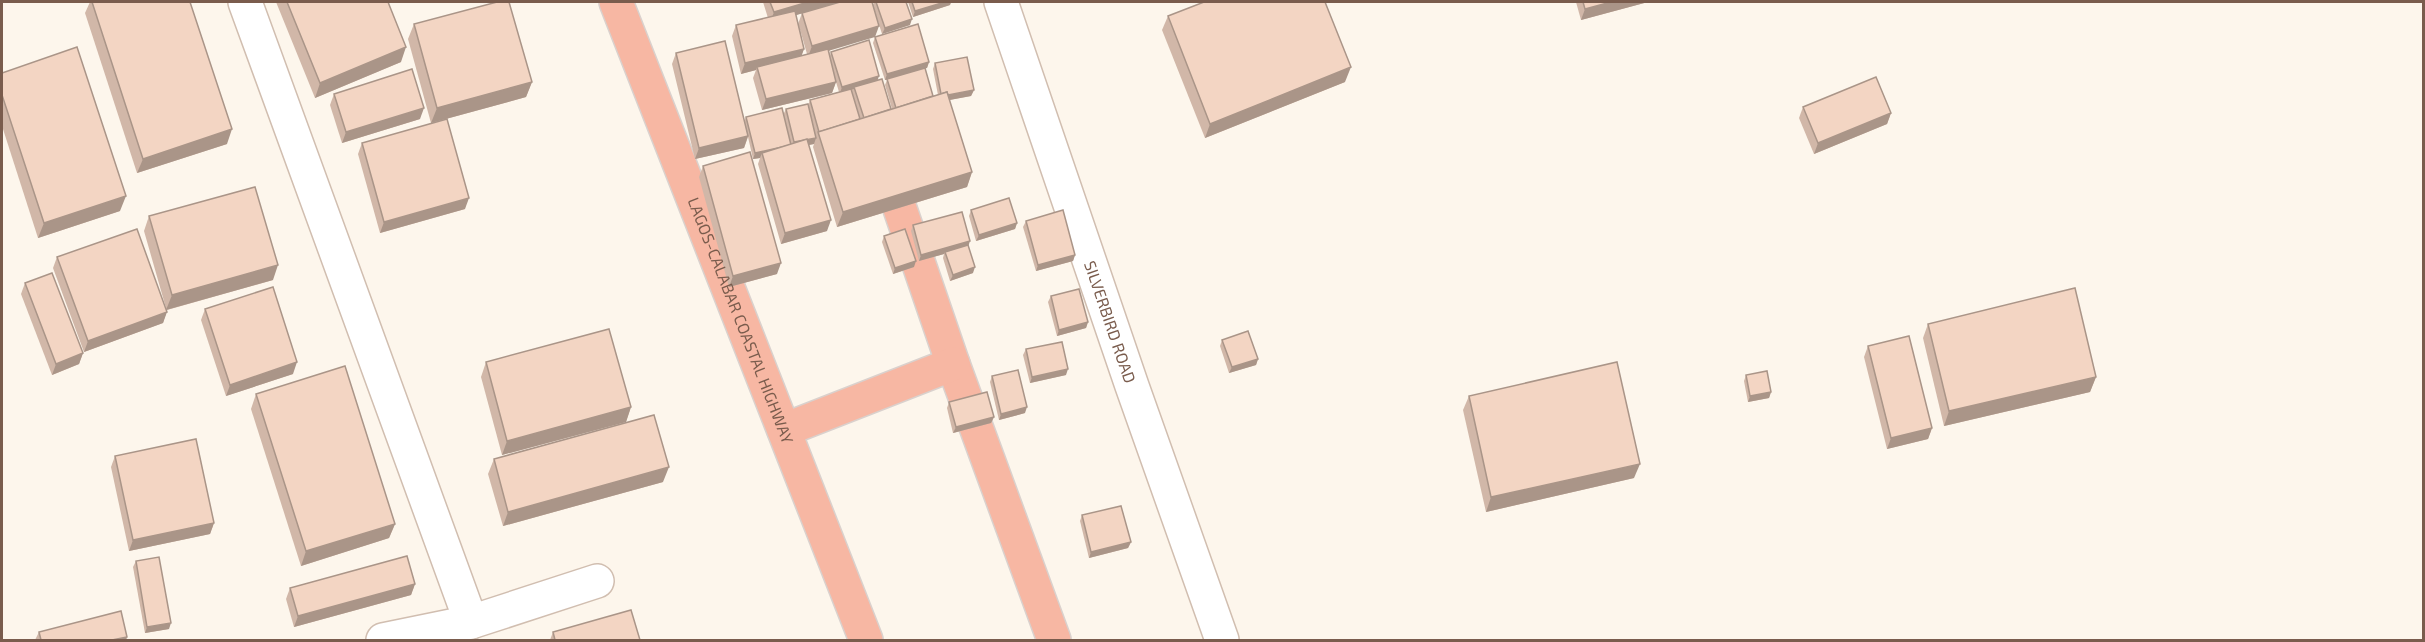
<svg xmlns="http://www.w3.org/2000/svg" width="2425" height="642" viewBox="0 0 2425 642" font-family="'Exo 2',sans-serif">
	<style>
		.lines { fill: none; stroke-linecap: round; stroke-linejoin: round }
		.street-casing { stroke: #d1beb0; stroke-width: 36 }
		.highway-casing { stroke: #dad1cd; stroke-width: 36 }
		.street { stroke: #fff; stroke-width: 33 }
		.highway { stroke: #f7b7a3; stroke-width: 33 }
		.wall { fill: #d1b7a8; fill-rule: evenodd }
		.shaded-wall { fill: #aa9588 }
		.building { fill: #f3d5c3; stroke: #aa9588; stroke-width: 1.5 }
		.labels { text-anchor: middle; stroke-width: 5; stroke-linejoin: round; paint-order: stroke }
		.street-label { font-size: 16px; fill: #7a5c4d; stroke: #fffaf3 }
	</style>
	<rect width="100%" height="100%" fill="#fdf6ec"/>
	<g class="lines">
		<g class="street-casing">
			<g id="street">
				<path d="M245 2 471 622"/>
				<path id="s1" d="M1001 2 1132 386 1222 640"/>
				<path d="M383 640 471 622 597 581"/>
			</g>
		</g>
		<g class="highway-casing">
			<g id="highway">
				<path id="s2" d="M616 2 866 640"/>
				<path d="M885 165 953 364 1054 640"/>
				<path d="M784 430 953 364"/>
			</g>
		</g>
		<use href="#street" class="street"/>
		<use href="#highway" class="highway"/>
	</g>
	<g class="wall">
		<path d="M90 2H190L227 144 137 173 85 13Z"/>
		<path d="M276 2H388L401 62 315 98Z"/>
		<path d="M763 2H840L873 5 874 2H906L910 25 882 34 875 12 829 51 830 55 831 52 878 80 891 109H892L885 85 887 80H885L873 43 875 37 929 62 927 68H925L933 96 938 95 933 69 935 63 974 90 971 96 949 100 972 172 967 187 837 227 813 147 814 144 809 145 827 231 781 244 758 164 760 158 753 159 748 137 744 148 695 159 672 64 676 53 744 122 746 117 783 115 786 109 808 106 810 100 839 92 836 82 832 93 762 110 753 78 756 70 741 74 732 36 736 25 768 18ZM802 13 798 24 796 15ZM799 26 807 54 801 56 804 49Z"/>
		<path d="M908 2H951L950 5 913 17Z"/>
		<path d="M1576 2H1648L1581 20Z"/>
		<path d="M1168 16 1345 82 1205 138 1162 30Z"/>
		<path d="M414 24 532 82 526 97 431 123 408 39Z"/>
		<path d="M2 73 120 211 38 238 2 126Z"/>
		<path d="M334 94 420 119 342 143 330 105Z"/>
		<path d="M1803 107 1891 113 1887 124 1814 154 1799 118Z"/>
		<path d="M362 143 465 209 380 233 358 154Z"/>
		<path d="M703 166 777 274 729 287 699 177Z"/>
		<path d="M971 210 1017 223 1015 229 976 241 969 216Z"/>
		<path d="M149 216 273 280 167 310 163 323 84 352 53 268 57 257 166 308 144 231Z"/>
		<path d="M1026 221 1075 255 1073 261 1036 271 1023 227Z"/>
		<path d="M913 225 968 246 973 273 950 281 943 258 944 254 919 261 911 231Z"/>
		<path d="M884 236 914 267 893 274 882 242Z"/>
		<path d="M25 283 83 353 79 364 52 375 21 294Z"/>
		<path d="M1051 296 1088 322 1086 328 1057 336 1048 302Z"/>
		<path d="M205 309 293 374 226 396 201 320Z"/>
		<path d="M1928 324 2096 377 2090 392 1944 426 1923 338Z"/>
		<path d="M1222 340 1258 359 1256 365 1229 373 1220 346Z"/>
		<path d="M1868 346 1932 428 1928 439 1887 449 1864 357Z"/>
		<path d="M1026 349 1066 375 1030 383 1023 355Z"/>
		<path d="M486 362 631 407 626 422 502 455 481 377Z"/>
		<path d="M1746 375 1771 392 1769 398 1748 402 1744 381Z"/>
		<path d="M992 376 1025 413 999 420 990 382Z"/>
		<path d="M256 394 395 524 389 538 301 566 251 409Z"/>
		<path d="M1469 396 1634 478 1486 512 1463 410Z"/>
		<path d="M949 402 994 417 991 423 953 433 947 408Z"/>
		<path d="M115 456 214 523 210 534 129 551 111 467Z"/>
		<path d="M494 459 663 482 503 526 488 474Z"/>
		<path d="M1082 515 1131 542 1128 548 1089 558 1080 521Z"/>
		<path d="M136 561 169 629 145 633 133 567Z"/>
		<path d="M415 584 411 595 294 627 286 599 290 588Z"/>
		<path d="M39 632 127 637 126 640H35Z"/>
		<path d="M553 632 640 640H550Z"/>
	</g>
	<g class="shaded-wall">
		<path d="M808 2H840L770 23 774 12Z"/>
		<path d="M945 2H951L950 5 913 17 915 11Z"/>
		<path d="M1611 2H1648L1581 20 1585 9Z"/>
		<path d="M912 19 910 25 882 34 885 28Z"/>
		<path d="M879 26 875 37 808 57 812 46Z"/>
		<path d="M406 47 401 62 315 98 320 83Z"/>
		<path d="M804 49 800 60 757 67 756 70 741 74 745 63Z"/>
		<path d="M929 62 927 68 885 80 887 74Z"/>
		<path d="M1351 67 1345 82 1205 138 1210 124Z"/>
		<path d="M879 76 877 82 854 87V89L840 93 842 87Z"/>
		<path d="M532 82 526 97 431 123 437 108Z"/>
		<path d="M836 82 832 93 762 110 766 99Z"/>
		<path d="M974 90 971 96 939 102 941 96Z"/>
		<path d="M424 108 420 119 342 143 346 132Z"/>
		<path d="M1891 113 1887 124 1814 154 1818 143Z"/>
		<path d="M232 129 227 144 137 173 143 159Z"/>
		<path d="M748 136 744 148 695 159 699 148Z"/>
		<path d="M816 138 814 144 792 148 794 142Z"/>
		<path d="M791 145 762 153 760 158 753 159 755 153Z"/>
		<path d="M972 172 967 187 837 227 843 212Z"/>
		<path d="M126 196 120 211 38 238 44 223Z"/>
		<path d="M469 198 465 209 380 233 384 222Z"/>
		<path d="M831 220 827 231 781 244 785 233Z"/>
		<path d="M1017 223 1015 229 976 241 979 235Z"/>
		<path d="M970 241 968 247 945 252 944 254 919 261 921 255Z"/>
		<path d="M1075 255 1073 261 1036 271 1038 265Z"/>
		<path d="M916 261 914 267 893 274 895 268Z"/>
		<path d="M781 263 777 274 729 287 733 276Z"/>
		<path d="M278 265 273 280 166 310 172 295Z"/>
		<path d="M975 267 973 273 950 281 953 275Z"/>
		<path d="M167 312 163 323 84 352 88 341Z"/>
		<path d="M1088 322 1086 328 1057 336 1059 330Z"/>
		<path d="M83 353 79 364 52 375 56 364Z"/>
		<path d="M1258 359 1256 365 1229 373 1232 367Z"/>
		<path d="M297 362 293 374 226 396 230 385Z"/>
		<path d="M1068 369 1066 375 1030 383 1032 377Z"/>
		<path d="M2096 377 2090 392 1944 426 1949 411Z"/>
		<path d="M1771 392 1769 398 1748 402 1750 396Z"/>
		<path d="M631 407 626 422 502 455 507 441Z"/>
		<path d="M1027 407 1025 413 999 420 1001 414Z"/>
		<path d="M994 417 991 423 953 433 956 427Z"/>
		<path d="M1932 428 1928 439 1887 449 1891 438Z"/>
		<path d="M1640 464 1634 478 1486 512 1491 497Z"/>
		<path d="M669 467 663 482 503 526 508 512Z"/>
		<path d="M214 523 210 534 129 551 133 540Z"/>
		<path d="M395 524 389 538 301 566 306 551Z"/>
		<path d="M1131 542 1128 548 1089 558 1091 552Z"/>
		<path d="M415 584 411 595 294 627 298 616Z"/>
		<path d="M171 623 169 629 145 633 147 627Z"/>
		<path d="M127 637 126 640H112Z"/>
	</g>
	<g class="building">
		<path d="M92 2H190L232 129 143 159Z"/>
		<path d="M287 2H388L406 47 320 83Z"/>
		<path d="M497 2H509L532 82 437 108 414 24Z"/>
		<path d="M770 2H808L774 12Z"/>
		<path d="M840 2H872L879 26 812 46 802 13Z"/>
		<path d="M876 2H906L912 19 885 28Z"/>
		<path d="M912 2H945L915 11Z"/>
		<path d="M1204 2H1325L1351 67 1210 124 1168 16Z"/>
		<path d="M1583 2H1611L1585 9Z"/>
		<path d="M795 11 804 49 745 63 736 25Z"/>
		<path d="M918 24 929 62 887 74 875 37Z"/>
		<path d="M869 40 879 76 842 87 831 52Z"/>
		<path d="M725 41 748 136 699 148 676 53Z"/>
		<path d="M77 47 126 196 44 223 2 95V73Z"/>
		<path d="M828 49 836 82 766 99 757 67Z"/>
		<path d="M967 57 974 90 948 95 947 92 941 94 935 63Z"/>
		<path d="M925 68 933 96 896 108 887 79Z"/>
		<path d="M412 69 424 108 346 132 334 94Z"/>
		<path d="M1876 77 1891 113 1818 143 1803 107Z"/>
		<path d="M882 79 891 109 864 118 854 87Z"/>
		<path d="M851 89 860 119 819 132 810 100Z"/>
		<path d="M947 92 972 172 843 212 818 132Z"/>
		<path d="M808 104 816 138 794 142 786 109Z"/>
		<path d="M782 108 791 145 755 153 746 117Z"/>
		<path d="M447 119 469 198 384 222 362 143Z"/>
		<path d="M807 139 831 220 785 233 762 153Z"/>
		<path d="M750 152 781 263 733 276 703 166Z"/>
		<path d="M255 187 278 265 172 295 149 216Z"/>
		<path d="M1009 198 1017 223 979 235 971 210Z"/>
		<path d="M1063 210 1075 255 1038 265 1026 221Z"/>
		<path d="M962 212 970 241 921 255 913 225Z"/>
		<path d="M137 229 167 312 88 341 57 257Z"/>
		<path d="M905 229 916 261 895 268 884 236Z"/>
		<path d="M968 245 975 267 953 275 945 252Z"/>
		<path d="M52 273 83 353 56 364 25 283Z"/>
		<path d="M273 287 297 362 230 385 205 309Z"/>
		<path d="M2075 288 2096 377 1949 411 1928 324Z"/>
		<path d="M1079 289 1088 322 1059 330 1051 296Z"/>
		<path d="M609 329 631 407 507 441 486 362Z"/>
		<path d="M1248 331 1258 359 1232 367 1222 340Z"/>
		<path d="M1909 336 1932 428 1891 438 1868 346Z"/>
		<path d="M1062 342 1068 369 1032 377 1026 349Z"/>
		<path d="M1617 362 1640 464 1491 497 1469 396Z"/>
		<path d="M345 366 395 524 306 551 256 394Z"/>
		<path d="M1018 370 1027 407 1001 414 992 376Z"/>
		<path d="M1767 371 1771 392 1750 396 1746 375Z"/>
		<path d="M987 392 994 417 956 427 949 402Z"/>
		<path d="M654 415 669 467 508 512 494 459Z"/>
		<path d="M196 439 214 523 133 540 115 456Z"/>
		<path d="M1121 506 1131 542 1091 552 1082 515Z"/>
		<path d="M407 556 415 584 298 616 290 588Z"/>
		<path d="M159 557 171 623 147 627 136 561Z"/>
		<path d="M631 610 640 640H555L553 632Z"/>
		<path d="M121 611 127 637 112 640H41L39 632Z"/>
	</g>
	<g class="labels">
		<g class="street-label">
			<text dy="6" stroke="none"><textPath href="#s2" startOffset="342">LAGOS-CALABAR COASTAL HIGHWAY</textPath></text>
			<text dy="6" stroke="none"><textPath href="#s1" startOffset="338">SILVERBIRD ROAD</textPath></text>
		</g>
	</g>
	<rect width="2425" height="642" fill="none" stroke="#7a5c4d" stroke-width="6"/>
</svg>
